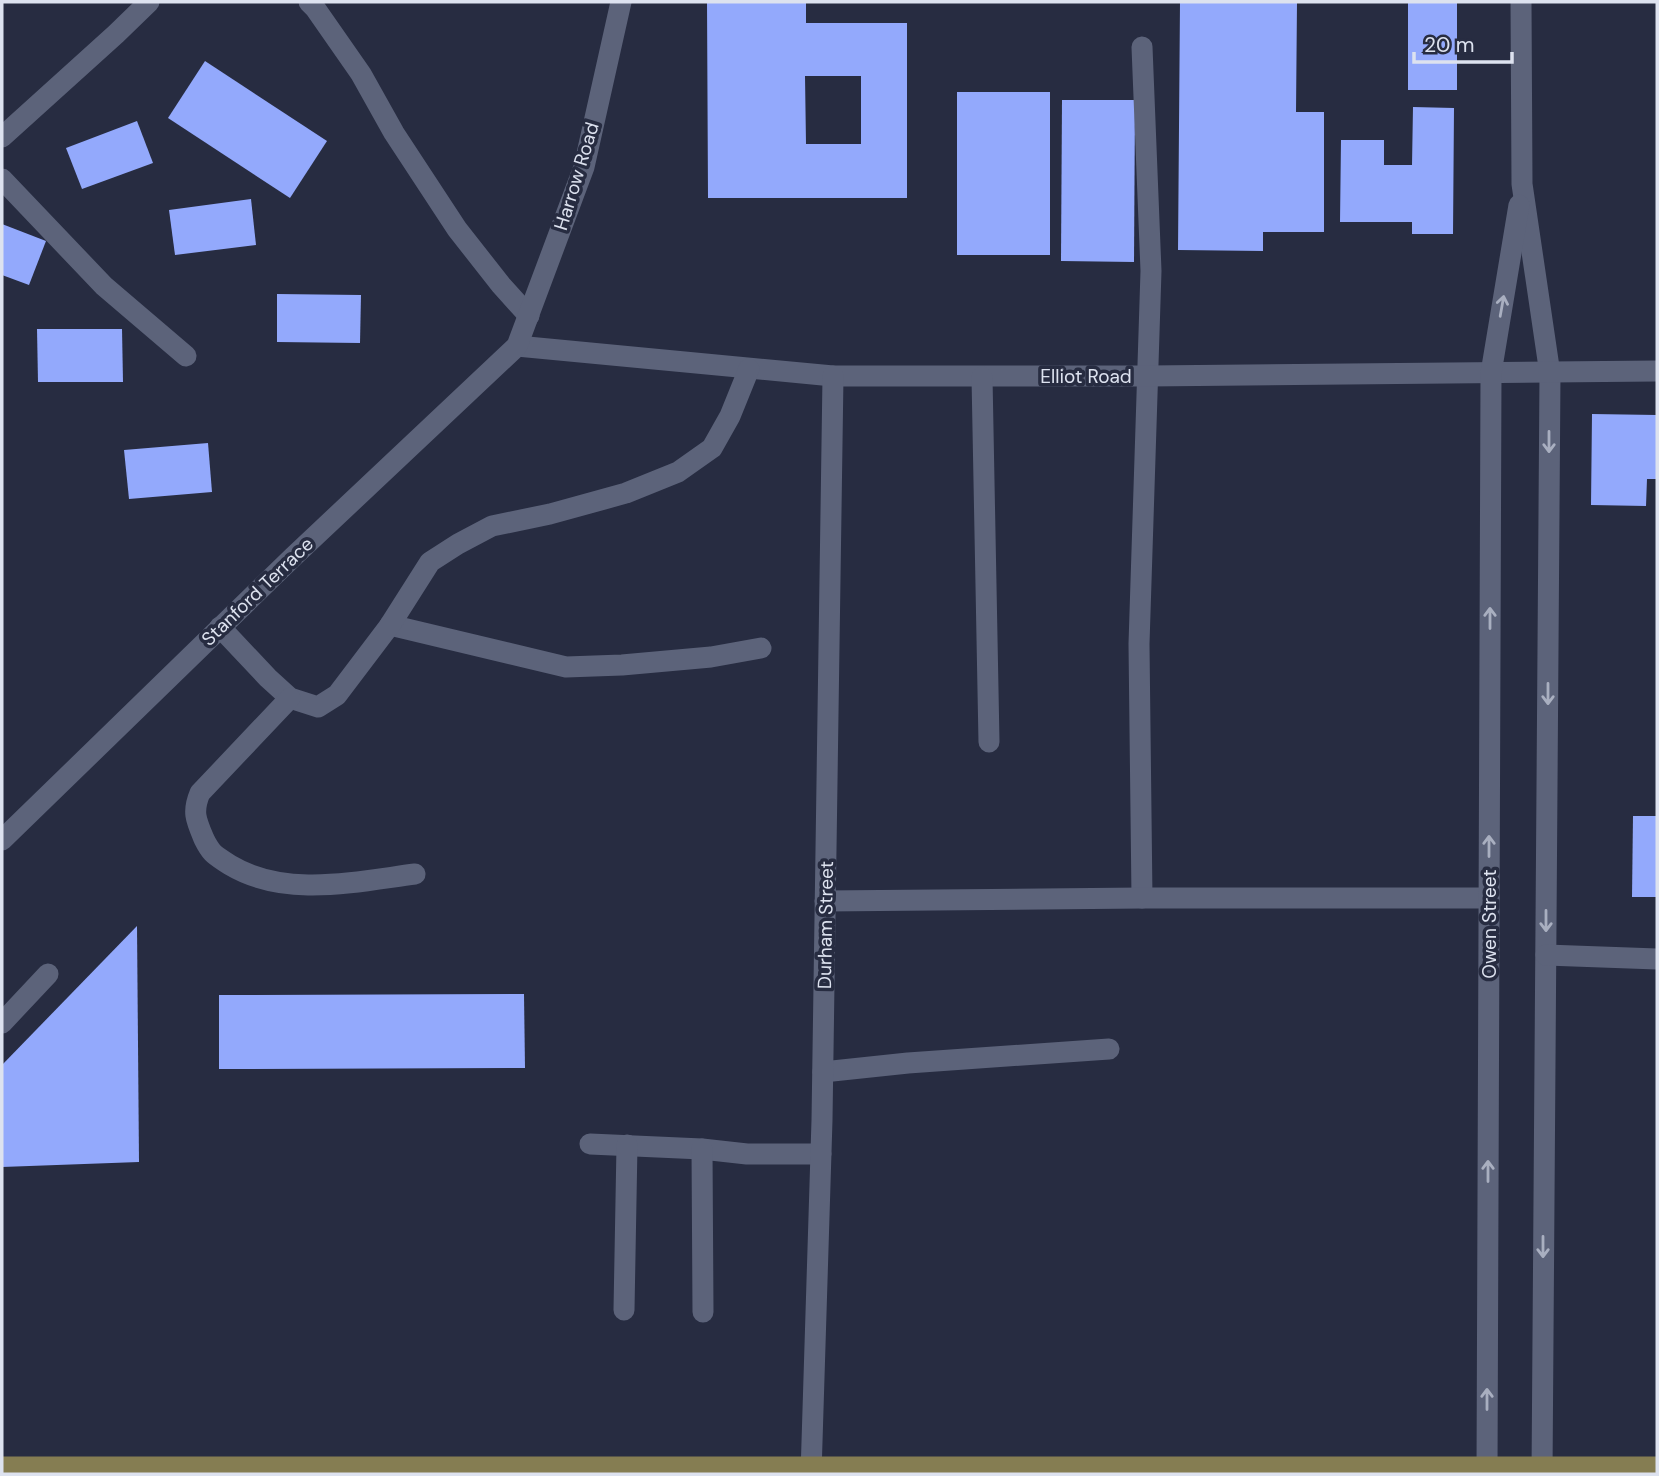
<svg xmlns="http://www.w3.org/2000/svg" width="1659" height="1476" viewBox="0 0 1659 1476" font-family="'DM Sans',sans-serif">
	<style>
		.building { fill: #93a9fc; fill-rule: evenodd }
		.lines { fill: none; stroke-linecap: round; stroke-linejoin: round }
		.minor { stroke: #5c637a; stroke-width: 21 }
		.major { stroke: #857d52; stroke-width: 21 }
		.oneway { stroke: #a9afc0 }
		.labels { text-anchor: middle; stroke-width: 7; stroke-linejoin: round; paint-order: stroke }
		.street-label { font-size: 19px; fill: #dde2ef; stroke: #272c41 }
	</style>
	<rect width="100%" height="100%" fill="#272c41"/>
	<g class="building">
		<path d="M707 2H806V23H907V198H708ZM805 76H861V144H806Z"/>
		<path d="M1180 2H1297L1296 112H1324V232H1263V251L1178 250Z"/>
		<rect x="1408" y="2" width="49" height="88"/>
		<path d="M205 61 327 141 290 198 168 118Z"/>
		<rect x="957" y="92" width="93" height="163"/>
		<path d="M1062 100H1135L1134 262 1061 261Z"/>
		<path d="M1413 107 1454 108 1453 234H1412V222H1340L1341 140H1384V165H1412Z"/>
		<path d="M137 121 153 163 82 189 66 148Z"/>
		<path d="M251 199 256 245 175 255 169 210Z"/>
		<path d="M2 224 46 241 29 285 2 275Z"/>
		<path d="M277 294 361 295 360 343 277 342Z"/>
		<path d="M37 329H122L123 382H38Z"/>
		<path d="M1592 414 1657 415V479H1647L1646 506 1591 505Z"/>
		<path d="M208 443 212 492 129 499 124 450Z"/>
		<path d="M1633 816H1657V897H1632Z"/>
		<path d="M137 926 139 1162 2 1167V1065Z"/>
		<path d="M524 994 525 1068 219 1069V995Z"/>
	</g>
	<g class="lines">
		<g class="minor">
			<path d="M309 2 315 8 361 74 394 133 457 229 501 285 529 316"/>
			<path d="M1521 2 1522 184 1550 374 1542 1474"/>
			<path d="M1142 47 1151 271 1139 644 1142 898"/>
			<path d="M2 137 116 34 149 2"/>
			<path d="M2 179 104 286 186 356"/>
			<path d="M517 346 833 376H1148L1657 371"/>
			<path d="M982 377 989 742"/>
			<path d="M390 625 566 667 622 665 711 657 761 648"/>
			<path d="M220 627 268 678 290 698 318 707 337 695 390 625 430 562 458 544 492 526 550 514 626 493 678 472 712 448 730 416 749 369"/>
			<path d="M290 698 200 793C192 812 196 820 204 839 212 855 215 855 230 865 285 898 354 882 415 874"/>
			<path d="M2 840 293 557 517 346 584 167 621 2"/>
			<path d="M825 901 1142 898H1489"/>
			<path d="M1546 955 1657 959"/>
			<path d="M2 1023 48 974"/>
			<path d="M823 1072 908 1063 1109 1049"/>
			<path d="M590 1144 702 1149 747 1154H821"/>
			<path d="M702 1149 703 1312"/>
			<path d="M624 1310 627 1145"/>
			<path d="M811 1474 822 1120 833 376"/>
			<path d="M1487 1474 1491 373 1519 205"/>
		</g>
		<path class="major" d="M2 1467H1657"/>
	</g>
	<defs><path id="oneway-shaft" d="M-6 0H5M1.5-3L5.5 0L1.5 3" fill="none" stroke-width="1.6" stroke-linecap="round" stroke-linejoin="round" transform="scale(1.75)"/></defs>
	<g class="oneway">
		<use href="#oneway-shaft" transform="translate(1502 306) rotate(-80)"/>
		<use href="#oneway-shaft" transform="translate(1549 442) rotate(90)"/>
		<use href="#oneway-shaft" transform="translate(1490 618) rotate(-90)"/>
		<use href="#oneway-shaft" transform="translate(1548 694) rotate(90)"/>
		<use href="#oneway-shaft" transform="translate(1489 846) rotate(-90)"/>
		<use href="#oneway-shaft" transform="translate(1546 921) rotate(90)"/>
		<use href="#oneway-shaft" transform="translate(1488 1171) rotate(-90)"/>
		<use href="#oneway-shaft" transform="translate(1543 1247) rotate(90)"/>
		<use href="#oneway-shaft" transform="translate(1487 1399) rotate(-90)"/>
	</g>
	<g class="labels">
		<g class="street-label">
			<text transform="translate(576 176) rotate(-73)" y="7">Harrow Road</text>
			<text x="1086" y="383">Elliot Road</text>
			<text transform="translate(257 591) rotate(-44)" y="7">Stanford Terrace</text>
			<text transform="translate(1489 924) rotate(-90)" y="7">Owen Street</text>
			<text transform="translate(825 925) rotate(-89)" y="7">Durham Street</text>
		</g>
	</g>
	<rect width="1659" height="1476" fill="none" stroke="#dde2ef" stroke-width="7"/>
	<path d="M1414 52v10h98v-10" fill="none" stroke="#dde2ef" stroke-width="3.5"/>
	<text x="1424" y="52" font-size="21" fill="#dde2ef" stroke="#272c41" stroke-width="5" paint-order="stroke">20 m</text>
</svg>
